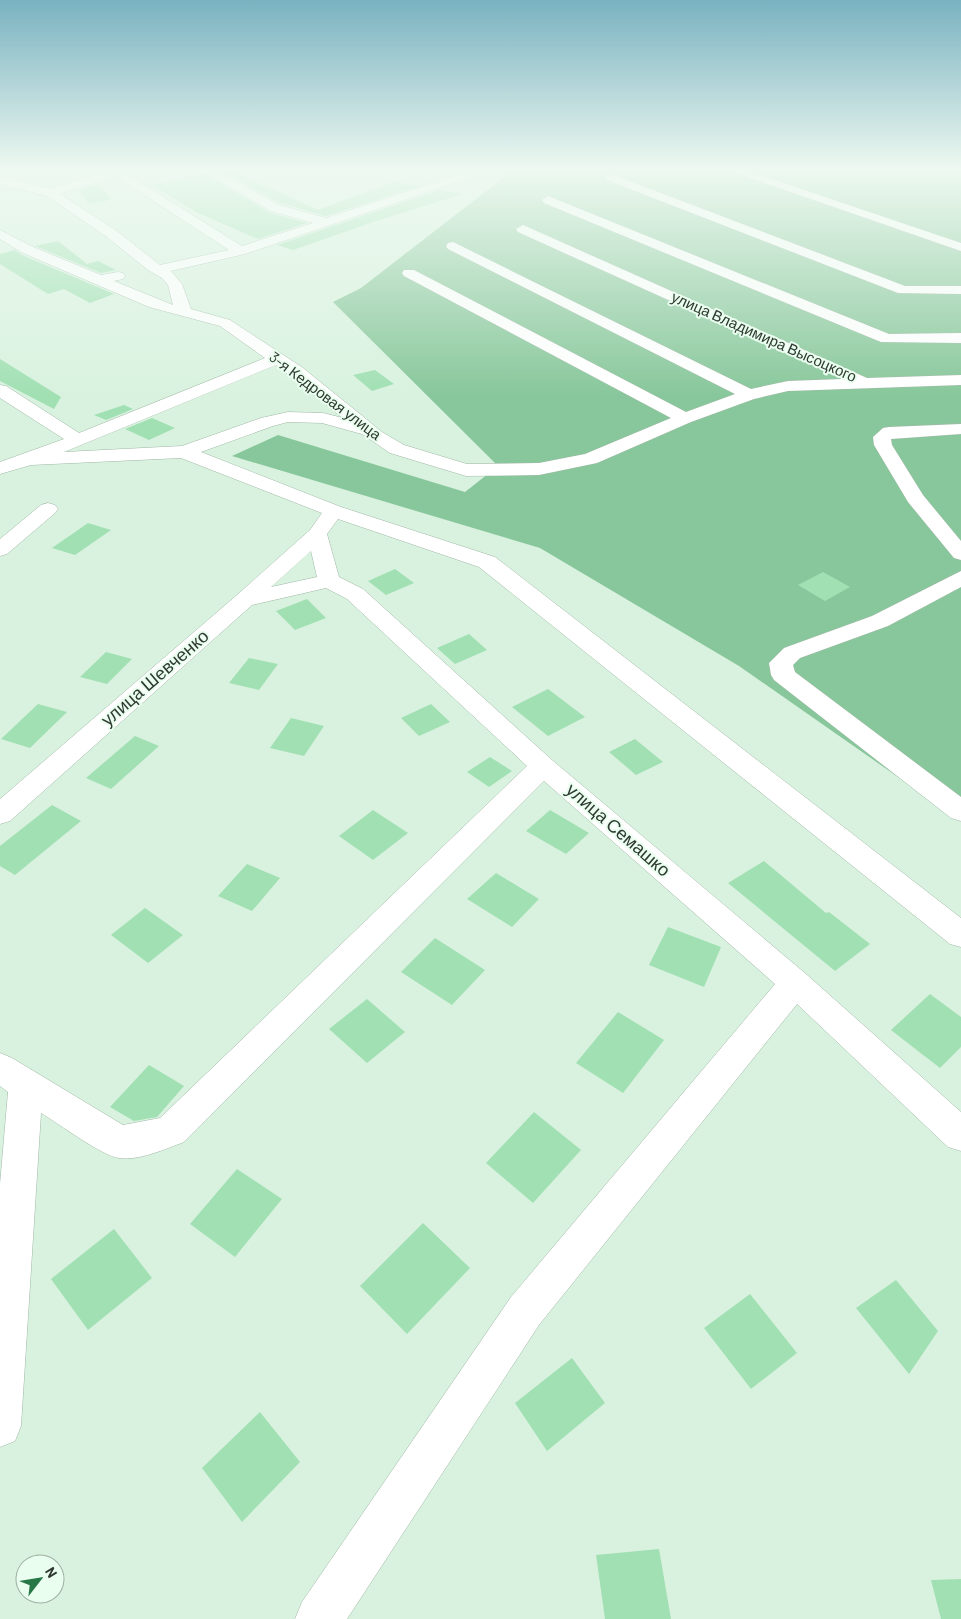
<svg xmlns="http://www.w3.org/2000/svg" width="961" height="1619" viewBox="0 0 961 1619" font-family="Barlow,sans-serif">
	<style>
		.forest { fill: #88c79b }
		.building { fill: #a1e0b3 }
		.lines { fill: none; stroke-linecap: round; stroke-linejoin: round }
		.minor-casing { stroke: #a0b8a6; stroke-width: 1 }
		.minor { fill: #fff; fill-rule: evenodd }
		.labels { text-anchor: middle; stroke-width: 4; stroke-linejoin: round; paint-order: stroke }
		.far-street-label { font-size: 15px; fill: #2f3931; stroke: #e9feee }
		.street-label { font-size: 18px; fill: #2f3931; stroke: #e9feee }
	</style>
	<rect width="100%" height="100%" fill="#d9f2df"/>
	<path class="forest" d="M516 168H961V821L739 666 540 548 232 456 278 435 465 492 498 466 333 302 361 288Z"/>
	<g class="building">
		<path d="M231 170 318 210 396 181 420 186 326 216 280 203 222 171Z"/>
		<path d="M205 174 270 213 307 223 258 239 196 212 152 185Z"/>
		<path d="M98 184 111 200 88 203 79 190Z"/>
		<path d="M440 190 463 194 376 221 293 250 277 245Z"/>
		<path d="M58 241 87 264 98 261 116 270 101 273 35 246Z"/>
		<path d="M15 250 22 255 114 294 90 303 64 289 48 294 0 264V254Z"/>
		<path d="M0 359 61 397 54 409 0 381Z"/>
		<path d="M375 370 394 384 372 391 353 375Z"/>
		<path d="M124 405 133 409 106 420 94 415Z"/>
		<path d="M152 418 175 428 149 440 125 429Z"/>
		<path d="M88 523 111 530 75 555 52 548Z"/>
		<path d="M395 569 414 583 386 595 368 581Z"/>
		<path d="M823 572 850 587 825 601 798 585Z"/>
		<path d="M307 599 326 618 295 630 276 611Z"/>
		<path d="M469 634 487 650 455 664 437 648Z"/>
		<path d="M106 652 132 659 107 684 80 677Z"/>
		<path d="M249 658 278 664 259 690 229 683Z"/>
		<path d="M548 689 585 717 548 736 512 707Z"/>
		<path d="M38 704 67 712 30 748 1 739Z"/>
		<path d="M431 704 450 722 419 736 401 718Z"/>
		<path d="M291 718 324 726 304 756 270 748Z"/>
		<path d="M135 736 159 746 111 789 86 778Z"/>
		<path d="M635 739 663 762 636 775 609 752Z"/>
		<path d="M490 757 512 771 489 787 467 772Z"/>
		<path d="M52 805 81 821 15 875 0 866V846Z"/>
		<path d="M373 810 408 833 373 860 339 836Z"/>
		<path d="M550 810 589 833 566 854 526 831Z"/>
		<path d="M764 861 826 913 829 912 870 944 835 971 728 883Z"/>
		<path d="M247 864 280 878 252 911 218 896Z"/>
		<path d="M496 873 539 899 512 927 467 899Z"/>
		<path d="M145 908 183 935 148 963 111 935Z"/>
		<path d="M668 927 721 947 704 987 649 965Z"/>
		<path d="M435 938 485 970 452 1005 401 972Z"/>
		<path d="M930 994 961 1017V1047L940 1068 891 1030Z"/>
		<path d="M367 999 405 1032 367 1063 329 1029Z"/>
		<path d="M618 1012 664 1040 623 1093 576 1063Z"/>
		<path d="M149 1065 184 1086 157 1117 134 1121 110 1107Z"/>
		<path d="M534 1112 581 1150 533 1203 486 1163Z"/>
		<path d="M237 1169 282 1199 235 1257 190 1224Z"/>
		<path d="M423 1223 470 1268 407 1334 360 1286Z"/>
		<path d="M114 1229 152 1278 88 1330 51 1279Z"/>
		<path d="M896 1280 938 1331 909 1374 856 1308Z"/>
		<path d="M750 1294 797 1353 751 1389 704 1328Z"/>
		<path d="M572 1358 605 1403 547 1451 515 1403Z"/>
		<path d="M260 1412 300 1462 242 1522 202 1468Z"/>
		<path d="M659 1549 671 1619H605L596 1555Z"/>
		<path d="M961 1579V1619H941L931 1580Z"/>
	</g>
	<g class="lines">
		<g class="minor-casing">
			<g id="minor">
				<path d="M115 168H133L125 173 242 246 313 223 271 211 198 168H212L279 205 326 218 480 168H498L245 254 171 271 182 284 191 309 230 320 303 368 382 432 404 445 467 464 539 463 585 454 671 418 404 276 402 273 404 270H414L686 412 735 394 448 249 446 246 448 243 453 242 751 389 788 381 843 379 518 232 516 229 523 225 867 378 961 375V385L788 391 754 399 691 422 597 463 539 475 466 476 390 453 362 434 322 423 288 422 273 426 201 452 341 507 495 557 961 918V947L950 944 479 567 338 519 327 534 339 577 363 589 552 760 806 974 961 1112V1151L948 1147 797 1004 539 1325 347 1619H295L302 1602 511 1297 775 984 544 781 184 1142C165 1149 139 1161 119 1158 102 1156 58 1123 41 1113L21 1426 15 1441 0 1447V1184L8 1092 0 1086V1053L12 1058 123 1125 160 1118 527 766 347 599 326 588 252 605 10 821 0 824V799L237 595 310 530 322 513 181 458 31 465 0 474V462L64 439 0 398V385L6 386 79 433 265 358 220 326 149 307 23 253 0 239V230L33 247 101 275 118 272 123 273 125 276 123 279 114 281 173 305 168 285 162 278 148 270 107 237 47 196 0 184V176L51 189ZM115 176 229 250 160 265 117 231 60 194ZM276 365 343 418 323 413 288 412 261 418 182 446 64 452ZM311 551 317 577 271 587Z"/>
				<path d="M722 168H739L961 243V251Z"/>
				<path d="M611 174 905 286H961V294L898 293 607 180 605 178Z"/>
				<path d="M548 196 889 334 961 333V343L881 342 544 203 542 200Z"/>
				<path d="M961 424V434L891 439 892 445 923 495 961 541V560L954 558 908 502 874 445 873 437 883 428 889 427Z"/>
				<path d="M48 503 55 505 58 509 55 513 7 554 0 556V539L41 505Z"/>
				<path d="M961 571V587L888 626 800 658 793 665 795 672 961 797V821L951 818 774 680 771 675 769 663 784 648 872 616Z"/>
			</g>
		</g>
		<use href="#minor" class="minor"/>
	</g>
	<linearGradient id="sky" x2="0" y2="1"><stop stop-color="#79b2c0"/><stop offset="0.43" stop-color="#eef9f1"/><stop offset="1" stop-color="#eef9f1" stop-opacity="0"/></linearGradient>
	<rect width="961" height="395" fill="url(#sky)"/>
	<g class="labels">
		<g class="far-street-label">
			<text transform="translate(764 337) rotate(24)" y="5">улица Владимира Высоцкого</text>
			<text transform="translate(325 396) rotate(37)" y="5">3-я Кедровая улица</text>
		</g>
		<g class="street-label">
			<text transform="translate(155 678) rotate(-41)" y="6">улица Шевченко</text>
			<text transform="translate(618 830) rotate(41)" y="6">улица Семашко</text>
		</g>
	</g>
	<g transform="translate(40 1579) rotate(59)"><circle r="24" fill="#e9feee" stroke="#9fafa2"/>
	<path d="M0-4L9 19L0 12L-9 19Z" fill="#277747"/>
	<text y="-8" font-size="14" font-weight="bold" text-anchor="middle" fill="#2f3931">N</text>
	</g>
</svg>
